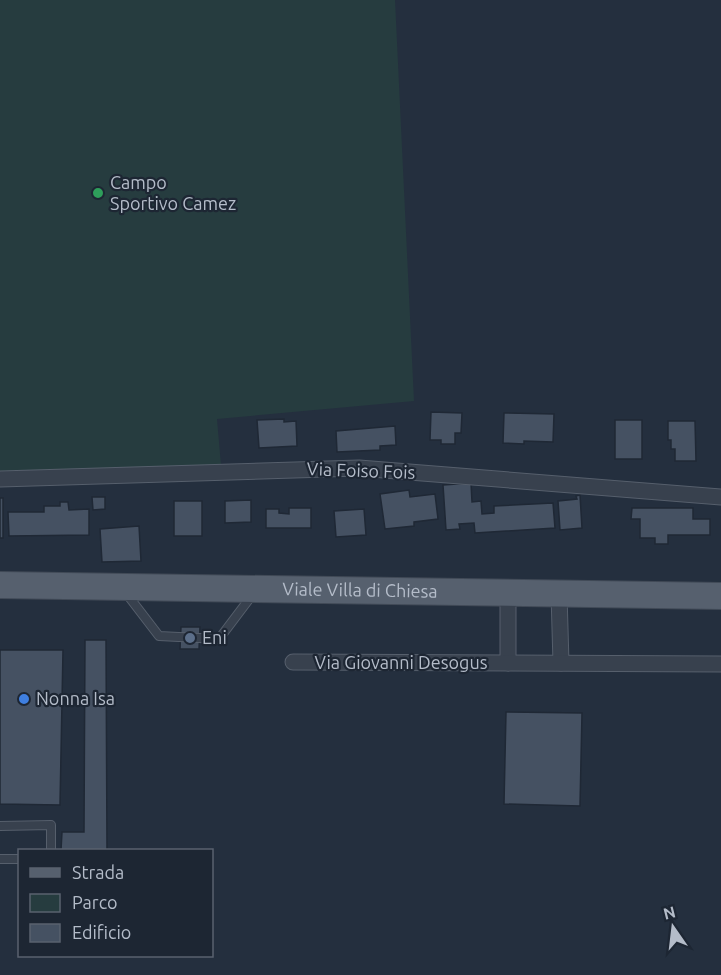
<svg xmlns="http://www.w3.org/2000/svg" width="721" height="975" viewBox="0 0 721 975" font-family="Ubuntu,sans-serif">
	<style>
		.green { fill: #263c3f }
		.building { fill: #455162; stroke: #1f2835; stroke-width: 1.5 }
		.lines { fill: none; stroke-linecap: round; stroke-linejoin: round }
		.lane-casing { stroke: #565f6c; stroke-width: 10 }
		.street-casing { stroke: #565f6c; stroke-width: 17 }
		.primary-casing { stroke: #414a57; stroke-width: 28 }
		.lane { stroke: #38414e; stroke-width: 8 }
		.street { stroke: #38414e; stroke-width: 15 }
		.primary { stroke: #56606e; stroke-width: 26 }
		.leisure-dot { fill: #2e9e5b; stroke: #1d2633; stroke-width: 2 }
		.service-dot { fill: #5c6f8a; stroke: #1d2633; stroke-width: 2 }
		.shop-dot { fill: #3f7fe0; stroke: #1d2633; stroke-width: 2 }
		.labels { text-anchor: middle; stroke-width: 4.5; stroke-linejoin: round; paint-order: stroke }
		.poi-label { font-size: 18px; fill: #b4bcc9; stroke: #1d2633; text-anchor: start }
		.street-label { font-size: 18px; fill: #b4bcc9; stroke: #1d2633 }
	</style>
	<rect width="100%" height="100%" fill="#242f3e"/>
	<path class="green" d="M0 0H395L414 401 217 419 221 465 0 476Z"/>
	<g class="building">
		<path d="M431 412 462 413 461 433H455V444H441V440H430Z"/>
		<path d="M504 413 554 414 553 442 524 441V444L503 443Z"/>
		<path d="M284 419V422L296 421 297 446 259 448 257 420Z"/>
		<rect x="615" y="420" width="27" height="39"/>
		<path d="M668 421H695L696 461H675V449H671V440H668Z"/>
		<path d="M395 426 396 445 380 446V450L337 452 336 431Z"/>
		<path d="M471 483 472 502 481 501 482 514 494 513V506L553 503 555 528 475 533 474 523 459 524 460 529 446 530 443 485Z"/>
		<path d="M409 490 410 497 435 494 438 519 414 522V526L385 529 380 494Z"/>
		<path d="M580 495 582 528 560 530 558 501 577 499 576 496Z"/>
		<path d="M92 497H105V509L93 510Z"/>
		<rect x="0" y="498" width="3" height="40"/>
		<path d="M251 500V522L225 523V501Z"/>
		<rect x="174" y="501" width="28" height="35"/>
		<path d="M60 502H68L69 510 89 509V535L9 536 8 512H44V506H60Z"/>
		<path d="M289 508H311V528H266V509H279V513L289 514Z"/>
		<path d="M632 508H693V519H710V535H668V544H655V538H640V519H631Z"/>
		<path d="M364 509 366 535 336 537 334 511Z"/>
		<path d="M139 526 141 561 102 562 100 529Z"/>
		<path d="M181 627H200L199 649H180Z"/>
		<path d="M85 640H106L107 850H61L62 832H84Z"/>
		<path d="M0 650H63L60 805 0 804Z"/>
		<path d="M506 712 582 713 580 806 504 804Z"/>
	</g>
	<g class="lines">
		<g class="lane-casing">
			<g id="lane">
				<path d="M126 593 159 636 219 639 253 594"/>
				<path d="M0 826 51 825V850"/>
				<path d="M0 859H20"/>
			</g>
		</g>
		<g class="street-casing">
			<g id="street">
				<path d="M0 479 359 468 721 497"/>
				<path d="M508 593V663"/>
				<path d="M559 594 561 663"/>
				<path d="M293 662 721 664"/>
			</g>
		</g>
		<g class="primary-casing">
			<g id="primary">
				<path id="s1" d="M0 585 721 596"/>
			</g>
		</g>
		<use href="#lane" class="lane"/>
		<use href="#street" class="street"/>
		<use href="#primary" class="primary"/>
	</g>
	<circle class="leisure-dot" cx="98" cy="193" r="6"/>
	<circle class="service-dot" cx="190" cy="638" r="6"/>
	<circle class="shop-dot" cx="24" cy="699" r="6"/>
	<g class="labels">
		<g class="poi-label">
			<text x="110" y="189">Campo<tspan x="110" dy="21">Sportivo Camez</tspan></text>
			<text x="202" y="644">Eni</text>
			<text x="36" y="705">Nonna Isa</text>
		</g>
		<g class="street-label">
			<text transform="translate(361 471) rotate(2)" y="6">Via Foiso Fois</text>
			<text dy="6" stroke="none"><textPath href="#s1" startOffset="360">Viale Villa di Chiesa</textPath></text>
			<text x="401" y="669">Via Giovanni Desogus</text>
		</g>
	</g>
	<rect x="18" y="849" width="195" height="108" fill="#1d2633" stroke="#59626f" stroke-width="1.5"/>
	<rect x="30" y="868" width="30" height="9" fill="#56606e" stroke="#59626f" stroke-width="1.5"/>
	<text x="72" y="879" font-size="18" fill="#b4bcc9">Strada</text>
	<rect x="30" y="894" width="30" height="18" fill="#263c3f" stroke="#59626f" stroke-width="1.5"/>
	<text x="72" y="909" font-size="18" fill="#b4bcc9">Parco</text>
	<rect x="30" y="924" width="30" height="18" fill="#455162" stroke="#59626f" stroke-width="1.5"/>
	<text x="72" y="939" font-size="18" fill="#b4bcc9">Edificio</text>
	<g transform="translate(673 927) rotate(346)" stroke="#1d2633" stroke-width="4.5" paint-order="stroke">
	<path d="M0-4.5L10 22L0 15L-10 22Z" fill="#b4bcc9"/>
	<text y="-9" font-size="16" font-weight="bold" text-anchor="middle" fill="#b4bcc9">N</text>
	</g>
</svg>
